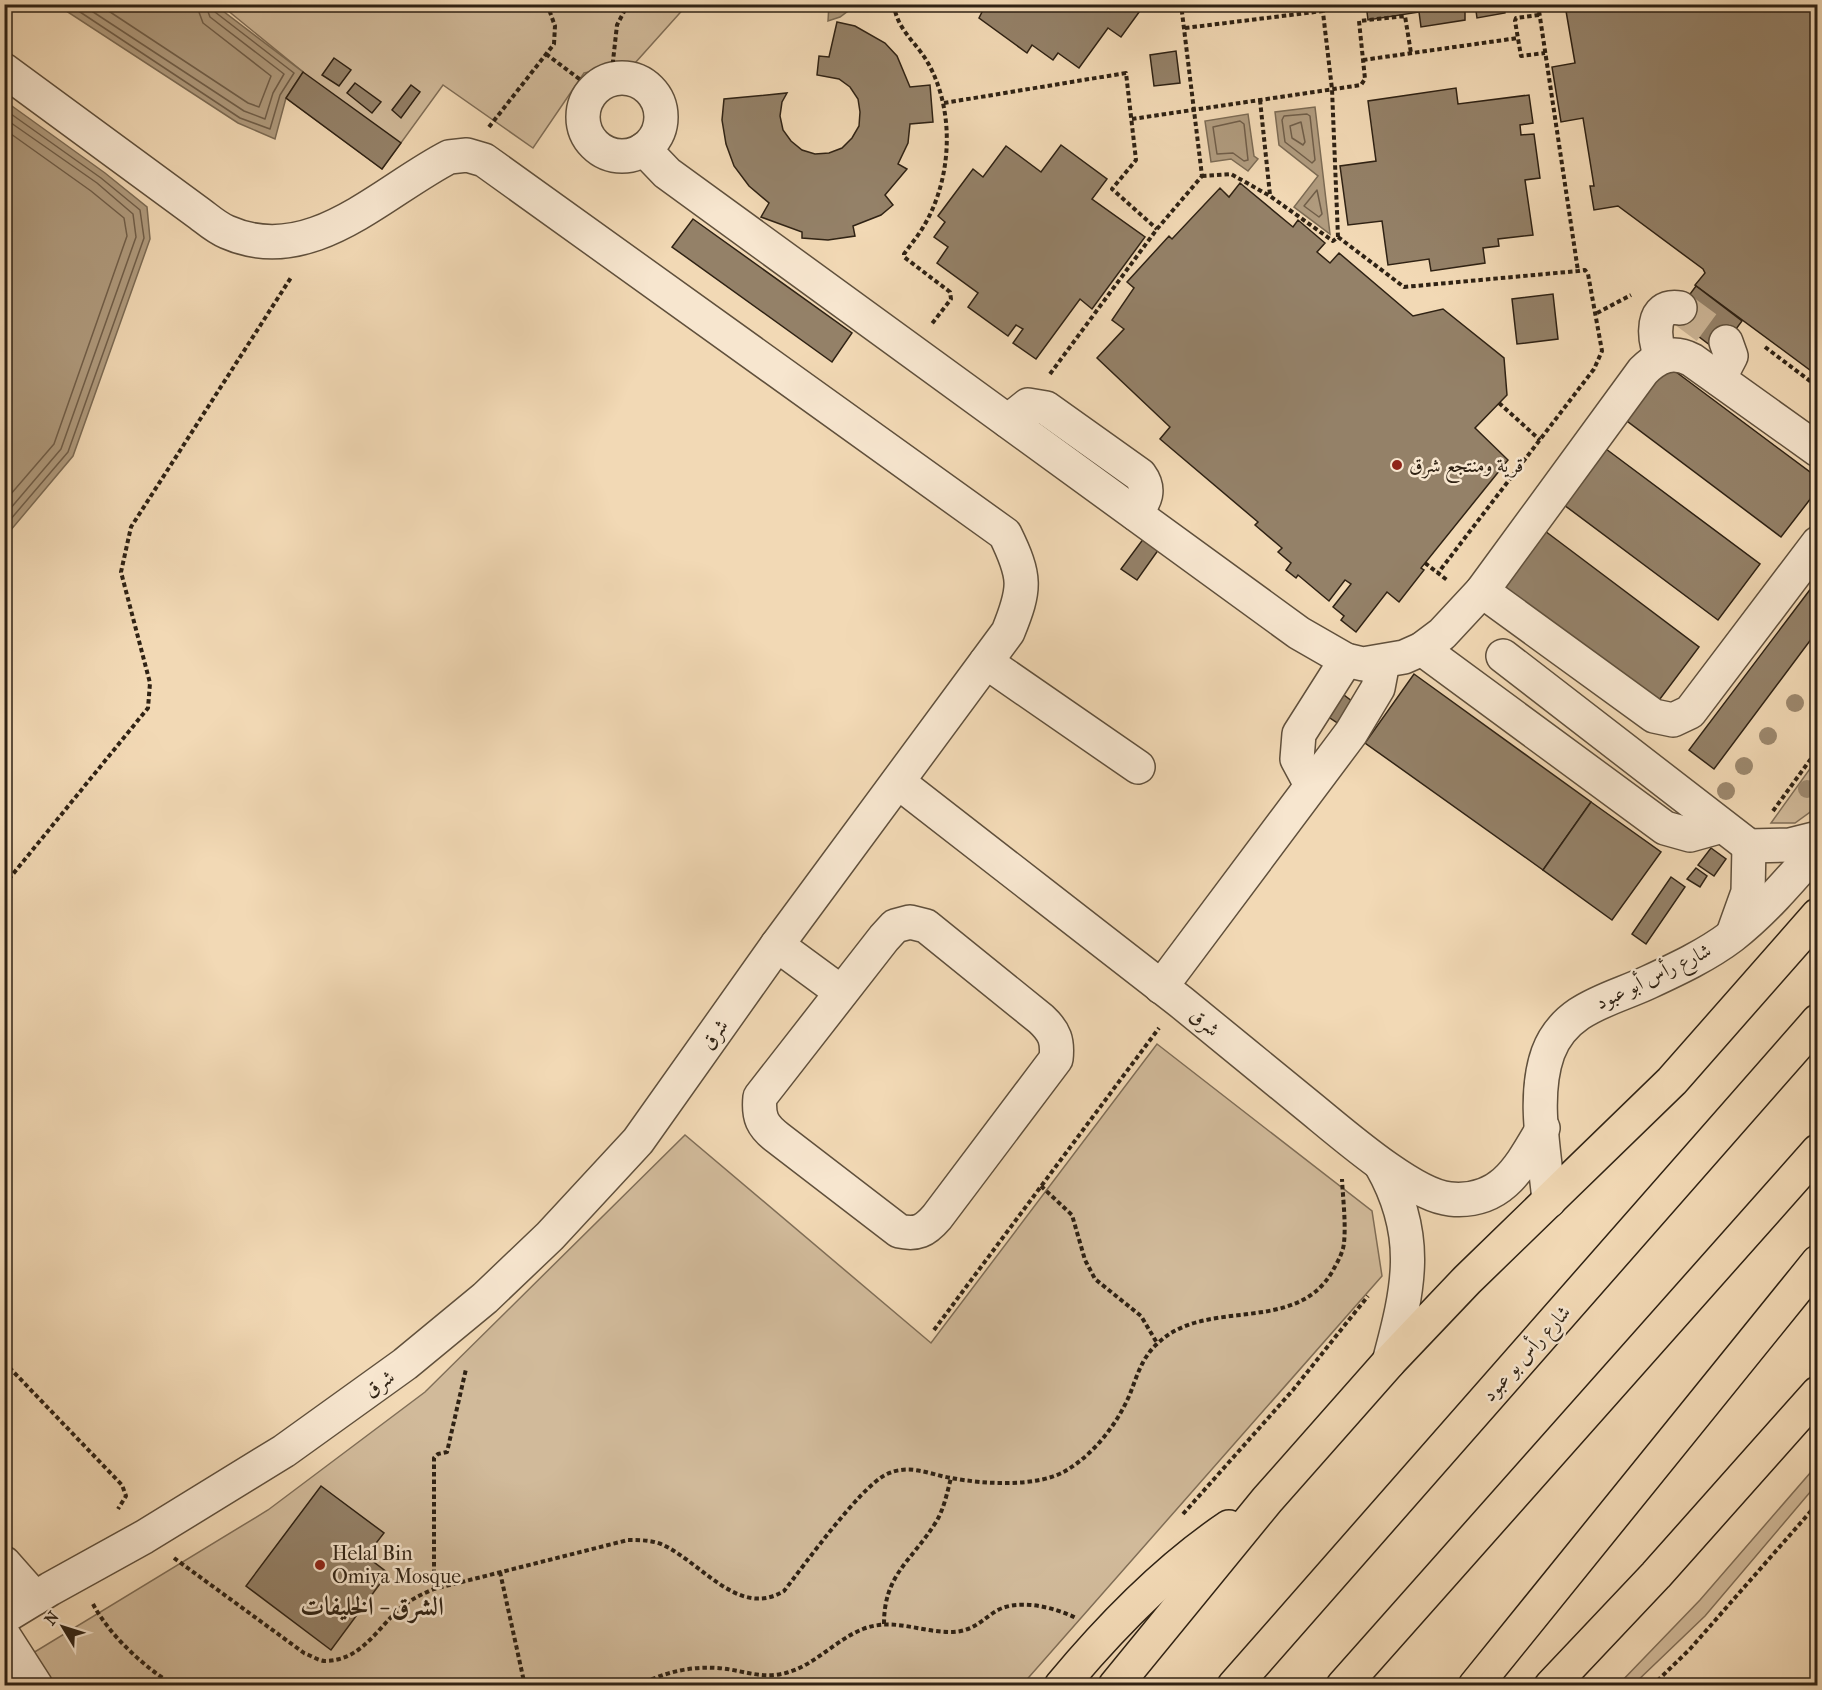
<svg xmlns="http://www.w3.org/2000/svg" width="1822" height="1690" viewBox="0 0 1822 1690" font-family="'IM FELL French Canon',Amiri,serif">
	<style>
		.green { fill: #d1ba9a; stroke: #806e57; stroke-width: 1.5 }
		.water { fill: #b09b7e; stroke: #7c6b54; stroke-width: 1.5 }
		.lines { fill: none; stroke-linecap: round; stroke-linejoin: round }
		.shore { stroke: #705e49; stroke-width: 1.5 }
		.building { fill: #948168; stroke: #2f2214; stroke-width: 1.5 }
		.minor-tunnel { stroke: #cbb495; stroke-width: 33; stroke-dasharray: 33 16; stroke-linecap: butt }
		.minor-casing { stroke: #60503c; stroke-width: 36 }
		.highway-casing { stroke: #2f2214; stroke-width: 36 }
		.path { stroke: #2f2214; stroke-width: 4; stroke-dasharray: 4.5 3; stroke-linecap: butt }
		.minor { stroke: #f7e6cf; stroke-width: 33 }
		.highway { stroke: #f2d9b5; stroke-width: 33 }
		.tree { fill: #9d896f }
		.poi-dot { fill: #8f2418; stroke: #f7e6cf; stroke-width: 2 }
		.labels { text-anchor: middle; stroke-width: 5; stroke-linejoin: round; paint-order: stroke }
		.poi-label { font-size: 20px; fill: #2f2214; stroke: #f7e6cf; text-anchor: start }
		.street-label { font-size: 20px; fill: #2f2214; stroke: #f7e6cf }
		.district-label { font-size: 26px; font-weight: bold; fill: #2f2214; stroke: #f7e6cf }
	</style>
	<rect width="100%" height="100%" fill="#f2d9b5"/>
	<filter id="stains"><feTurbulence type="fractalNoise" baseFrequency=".00333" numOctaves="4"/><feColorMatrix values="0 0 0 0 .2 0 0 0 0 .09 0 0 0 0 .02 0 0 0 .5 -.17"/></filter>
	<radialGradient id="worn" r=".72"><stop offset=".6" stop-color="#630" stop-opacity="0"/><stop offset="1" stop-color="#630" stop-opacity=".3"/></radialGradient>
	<g class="green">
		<path d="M221 5H687L635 63 584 73 533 148 443 85 382 169 286 98 303 72Z"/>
		<path d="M1817 759V807L1795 823H1771Z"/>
		<path d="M1157 1044 1372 1211 1382 1276 1022 1685 5 1686V1670L268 1510 425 1392 685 1135 931 1343Z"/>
		<path d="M1817 1465V1484L1705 1616 1633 1685H1618L1700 1600Z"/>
	</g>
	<g class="water">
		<path d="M829 4H856V5L840 17 828 21Z"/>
		<path d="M57 5H215L303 72 286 98 275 139 238 123Z"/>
		<path d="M5 101 105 173 147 207 150 239 73 456 5 537Z"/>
		<path d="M1315 107 1330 234 1294 207 1318 176 1279 145 1275 112Z"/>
		<path d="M1248 114 1254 156 1258 159 1248 171 1231 159 1211 162 1205 121Z"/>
	</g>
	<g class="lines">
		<g class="shore">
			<path d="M68 4 240 118 270 129 280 95 294 73 215 12 212 4"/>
			<path d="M81 4 244 111 265 119 273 93 284 74 210 17 205 4"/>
			<path d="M98 4 248 103 259 107 271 76 203 23 196 4"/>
			<path d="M4 109 101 178 140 210 144 238 68 452 4 527"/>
			<path d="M1307 114 1310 116 1315 160 1312 163 1285 142 1282 120 1284 116Z"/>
			<path d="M4 118 97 183 133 214 136 237 61 449 4 516"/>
			<path d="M1240 121 1244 124 1248 160 1244 161 1233 153 1217 154 1213 127Z"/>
			<path d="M1301 122 1305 142 1303 145 1292 138 1290 126Z"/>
			<path d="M4 129 91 191 124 218 127 236 54 444 4 502"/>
			<path d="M1317 190 1322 214 1319 217 1304 206Z"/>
		</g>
	</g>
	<g class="building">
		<path d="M986 4H1145L1121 37 1108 28 1079 68 1058 53 1053 60 1032 45 1027 53 979 18Z"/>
		<path d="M1366 4H1465V20L1421 27 1419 12 1368 20Z"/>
		<path d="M1475 4H1504L1505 13 1477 18Z"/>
		<path d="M1602 4H1818V376L1695 285 1705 273 1703 269 1618 206 1594 210 1590 186H1594L1583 118 1561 122 1552 67 1575 63 1566 11Z"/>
		<path d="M837 22 855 26 885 43 897 56 910 87 930 85 933 122 910 124 908 143 898 164 907 169 885 195 893 205 881 215 853 226 855 236 828 240 802 238V232L761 217 769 203 749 186 734 166 726 144 722 120 724 99 787 93 782 102 780 116 783 130 791 141 802 150 815 154 829 153 842 148 852 138 859 126 860 112 858 99 850 87 839 79 817 75 819 56 829 57Z"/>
		<path d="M1176 51 1180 83 1154 86 1150 55Z"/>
		<path d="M334 58 351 70 339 86 322 75Z"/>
		<path d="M303 72 401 143 382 169 286 98Z"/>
		<path d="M355 83 381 102 372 113 347 93Z"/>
		<path d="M411 85 420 92 401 118 392 110Z"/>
		<path d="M1456 88 1458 104 1529 95 1533 123 1520 125 1521 135 1534 134 1540 178 1525 180 1533 235 1498 239 1499 246 1483 248 1485 263 1431 271 1429 259 1388 265 1382 221 1348 225 1340 166 1376 161 1368 101Z"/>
		<path d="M1061 145 1107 179 1092 199 1145 237 1092 309 1080 299 1036 359 1013 343 1023 329 1016 325 1008 336 968 307 978 293 937 263 948 247 934 237 945 222 938 216 973 169 983 177 1006 146 1041 172Z"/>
		<path d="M1240 183 1293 227 1298 220 1325 243 1317 252 1330 263 1339 253 1413 316 1443 309 1504 358 1507 395 1475 428 1508 460 1421 568 1424 570 1399 602 1387 592 1356 632 1341 620 1344 616 1333 607 1351 584 1345 580 1329 601 1298 575 1296 578 1286 570 1291 563 1278 552 1282 548 1255 525 1258 522 1160 439 1170 427 1097 358 1124 329 1112 320 1134 288 1127 282 1169 236 1172 239 1220 188 1229 197Z"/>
		<path d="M693 219 852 333 832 362 672 247Z"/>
		<path d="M1696 286 1742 321 1719 352 1673 317Z"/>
		<path d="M1553 294 1558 339 1517 344 1512 299Z"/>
		<path d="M1660 360 1818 478V489L1781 537 1619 415Z"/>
		<path d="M1598 443 1760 564 1718 620 1556 499Z"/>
		<path d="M1537 525 1699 647 1657 703 1495 581Z"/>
		<path d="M1144 538 1159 549 1137 580 1121 569Z"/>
		<path d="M1818 579V630L1714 769 1689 750Z"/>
		<path d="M1414 674 1591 802 1543 870 1365 743Z"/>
		<path d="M1340 692 1357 705 1342 726 1324 714Z"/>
		<path d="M1591 802 1661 852 1612 920 1543 870Z"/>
		<path d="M1711 848 1726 859 1714 876 1698 865Z"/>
		<path d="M1696 868 1707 876 1700 887 1687 879Z"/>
		<path d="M1671 877 1685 887 1646 944 1632 934Z"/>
		<path d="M321 1486 384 1533 366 1556 388 1573 331 1650 246 1586Z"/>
	</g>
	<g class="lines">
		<path class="minor-tunnel" d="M1680 308 1726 342"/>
		<g class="minor-casing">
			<g id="minor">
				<path d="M4 70 200 214C208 220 217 228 227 232 310 269 381 192 449 157L467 155 484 160 1005 534C1026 577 1026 588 1008 632L777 945 638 1141 550 1236 485 1298 405 1364 284 1451 144 1537 50 1589 4 1617"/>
				<circle cx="622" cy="117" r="39"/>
				<path d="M644 149 667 173 1299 633 1346 660 1363 664 1404 657 1422 649 1442 634 1482 591 1643 371C1658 356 1673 350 1692 360L1818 450"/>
				<path d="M1661 357C1654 339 1649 303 1680 308"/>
				<path d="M1719 379 1731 356 1726 342"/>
				<path d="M1008 421 1028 405 1046 408 1140 475C1151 490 1145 500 1136 514"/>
				<path d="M1482 591 1654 716 1673 720 1690 712 1818 543"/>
				<path d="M1422 649 1665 828 1690 835 1722 826"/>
				<path d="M1503 656 1749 846 1790 845 1818 838"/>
				<path d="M986 662 1138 767"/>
				<path d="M898 782C992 856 1087 928 1181 1002 1223 1036 1265 1071 1307 1105 1338 1130 1412 1196 1450 1199 1502 1204 1520 1167 1543 1128"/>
				<path d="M1311 785 1297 759 1299 734 1346 660"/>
				<path d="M910 922 926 926 1041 1019C1055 1032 1058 1041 1056 1059L937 1217C925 1231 917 1235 899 1231L778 1138C762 1126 758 1117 760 1097L884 938 895 926Z"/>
				<path d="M1734 931 1748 892 1749 846"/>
				<path d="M777 945 841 992"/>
				<path d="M1161 987 1351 733 1378 688 1383 662"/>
				<path d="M1381 1165C1421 1235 1409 1288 1389 1362"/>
				<path d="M1549 1201C1545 1154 1532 1098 1548 1053 1565 1007 1611 1000 1649 982 1677 969 1707 955 1732 936 1764 911 1792 878 1818 848"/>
				<path d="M4 1563 35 1598"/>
				<path d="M4 1636 36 1686"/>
			</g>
		</g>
		<g class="highway-casing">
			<g id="highway">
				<path d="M1061 1686C1110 1627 1165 1570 1229 1527"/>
				<path d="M1115 1686 1267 1500 1389 1362 1467 1280 1672 1081 1818 915"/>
				<path d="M1234 1686 1818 1021"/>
				<path d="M1343 1686 1818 1151"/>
				<path d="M1475 1686 1818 1262"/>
				<path d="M1551 1686 1656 1575 1818 1393"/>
			</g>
		</g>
		<g class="path">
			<path d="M894 4C896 29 917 43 928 63 955 111 952 177 925 224 919 235 911 244 904 254V257L950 292 951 299 931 325"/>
			<path d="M1538 4 1578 271"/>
			<path d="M1539 15 1516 18 1515 21 1521 56 1545 53"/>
			<path d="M1185 28 1323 11"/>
			<path d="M546 54 594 90"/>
			<path d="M1363 60 1518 38"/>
			<path d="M611 79 617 25 628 4"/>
			<path d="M1260 100 1270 195"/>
			<path d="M944 103 1126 73 1136 160 1112 189 1157 229"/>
			<path d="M1132 119 1361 85 1365 79 1359 21 1405 16 1411 53"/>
			<path d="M489 127 554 44 555 26 547 4"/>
			<path d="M1202 176 1231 174 1270 196 1333 241 1338 237 1332 89 1322 4"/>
			<path d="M1338 237 1404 287 1578 271 1585 270 1588 274 1602 351 1594 369 1438 573"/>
			<path d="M1597 313 1631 295"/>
			<path d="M1765 347 1818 387"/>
			<path d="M1050 374 1157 229 1202 176 1181 4"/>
			<path d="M1499 403 1540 440"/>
			<path d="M1425 563 1447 580"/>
			<path d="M1773 811 1818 749"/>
			<path d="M4 885 148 708 150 683 121 572 131 527 292 276"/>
			<path d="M1041 1186 1072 1215 1085 1260 1095 1279 1141 1316 1157 1343"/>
			<path d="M934 1330 1159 1028"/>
			<path d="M4 1362 122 1485 126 1496 118 1509"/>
			<path d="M1183 1514 1293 1390 1368 1296"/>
			<path d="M174 1558 304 1653C310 1655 319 1661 325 1661 358 1661 375 1633 395 1613 407 1601 420 1595 434 1589L628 1540C639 1540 650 1540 661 1544 702 1562 738 1619 784 1591 805 1564 859 1489 885 1475 908 1463 928 1474 951 1478 983 1484 1038 1488 1067 1470 1095 1453 1117 1424 1130 1394 1137 1376 1142 1357 1158 1343 1206 1297 1295 1335 1332 1272 1337 1263 1343 1253 1344 1243 1346 1222 1343 1200 1342 1179"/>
			<path d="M500 1572 525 1686"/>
			<path d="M434 1589V1458L438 1454 447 1452 466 1369"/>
			<path d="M93 1604C110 1636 144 1667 175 1686"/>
			<path d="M884 1624C884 1574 912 1561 936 1522 944 1509 947 1493 951 1478"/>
			<path d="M607 1686H621"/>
			<path d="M638 1686C662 1673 689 1666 717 1668 737 1669 755 1677 775 1675 811 1671 831 1642 863 1629 894 1617 922 1633 953 1632 971 1631 979 1623 993 1613 1015 1597 1054 1607 1076 1618"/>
			<path d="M1652 1686 1690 1649 1818 1503"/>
		</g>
		<use href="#minor" class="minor"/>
		<use href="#highway" class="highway"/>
	</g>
	<g class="tree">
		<circle cx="1795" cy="703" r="9"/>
		<circle cx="1768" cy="736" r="9"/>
		<circle cx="1744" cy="766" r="9"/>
		<circle cx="1807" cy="789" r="9"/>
		<circle cx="1726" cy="791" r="9"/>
	</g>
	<g class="poi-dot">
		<circle cx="1397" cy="465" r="6"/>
		<circle cx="320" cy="1565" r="6"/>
	</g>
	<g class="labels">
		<g class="poi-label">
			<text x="1409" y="472">قرية ومنتجع شرق</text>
			<text x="332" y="1560">Helal Bin<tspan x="332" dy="23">Omiya Mosque</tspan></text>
		</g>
		<g class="street-label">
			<text transform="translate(1653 976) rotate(-26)" y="7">شارع رأس أبو عبود</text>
			<text transform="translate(1205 1022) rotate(39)" y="7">شرق</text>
			<text transform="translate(714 1034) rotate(-55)" y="7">شرق</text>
			<text transform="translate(1526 1353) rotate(-48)" y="7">شارع رأس بو عبود</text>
			<text transform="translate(379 1383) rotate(-36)" y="7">شرق</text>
		</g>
		<g class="district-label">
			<text x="372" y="1615">الشرق - الخليفات</text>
		</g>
	</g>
	<rect width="1822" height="1690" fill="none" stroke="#f2d9b5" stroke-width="24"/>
	<rect x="6" y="6" width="1810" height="1678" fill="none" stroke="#2f2214" stroke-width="3"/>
	<rect x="12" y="12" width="1798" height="1666" fill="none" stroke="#2f2214" stroke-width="1.5"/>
	<g transform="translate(63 1627) rotate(308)" stroke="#f7e6cf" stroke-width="4.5" paint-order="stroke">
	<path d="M0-4.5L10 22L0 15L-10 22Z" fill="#2f2214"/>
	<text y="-9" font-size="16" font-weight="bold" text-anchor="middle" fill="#2f2214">N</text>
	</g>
	<rect width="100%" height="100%" filter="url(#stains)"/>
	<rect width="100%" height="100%" fill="url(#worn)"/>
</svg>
